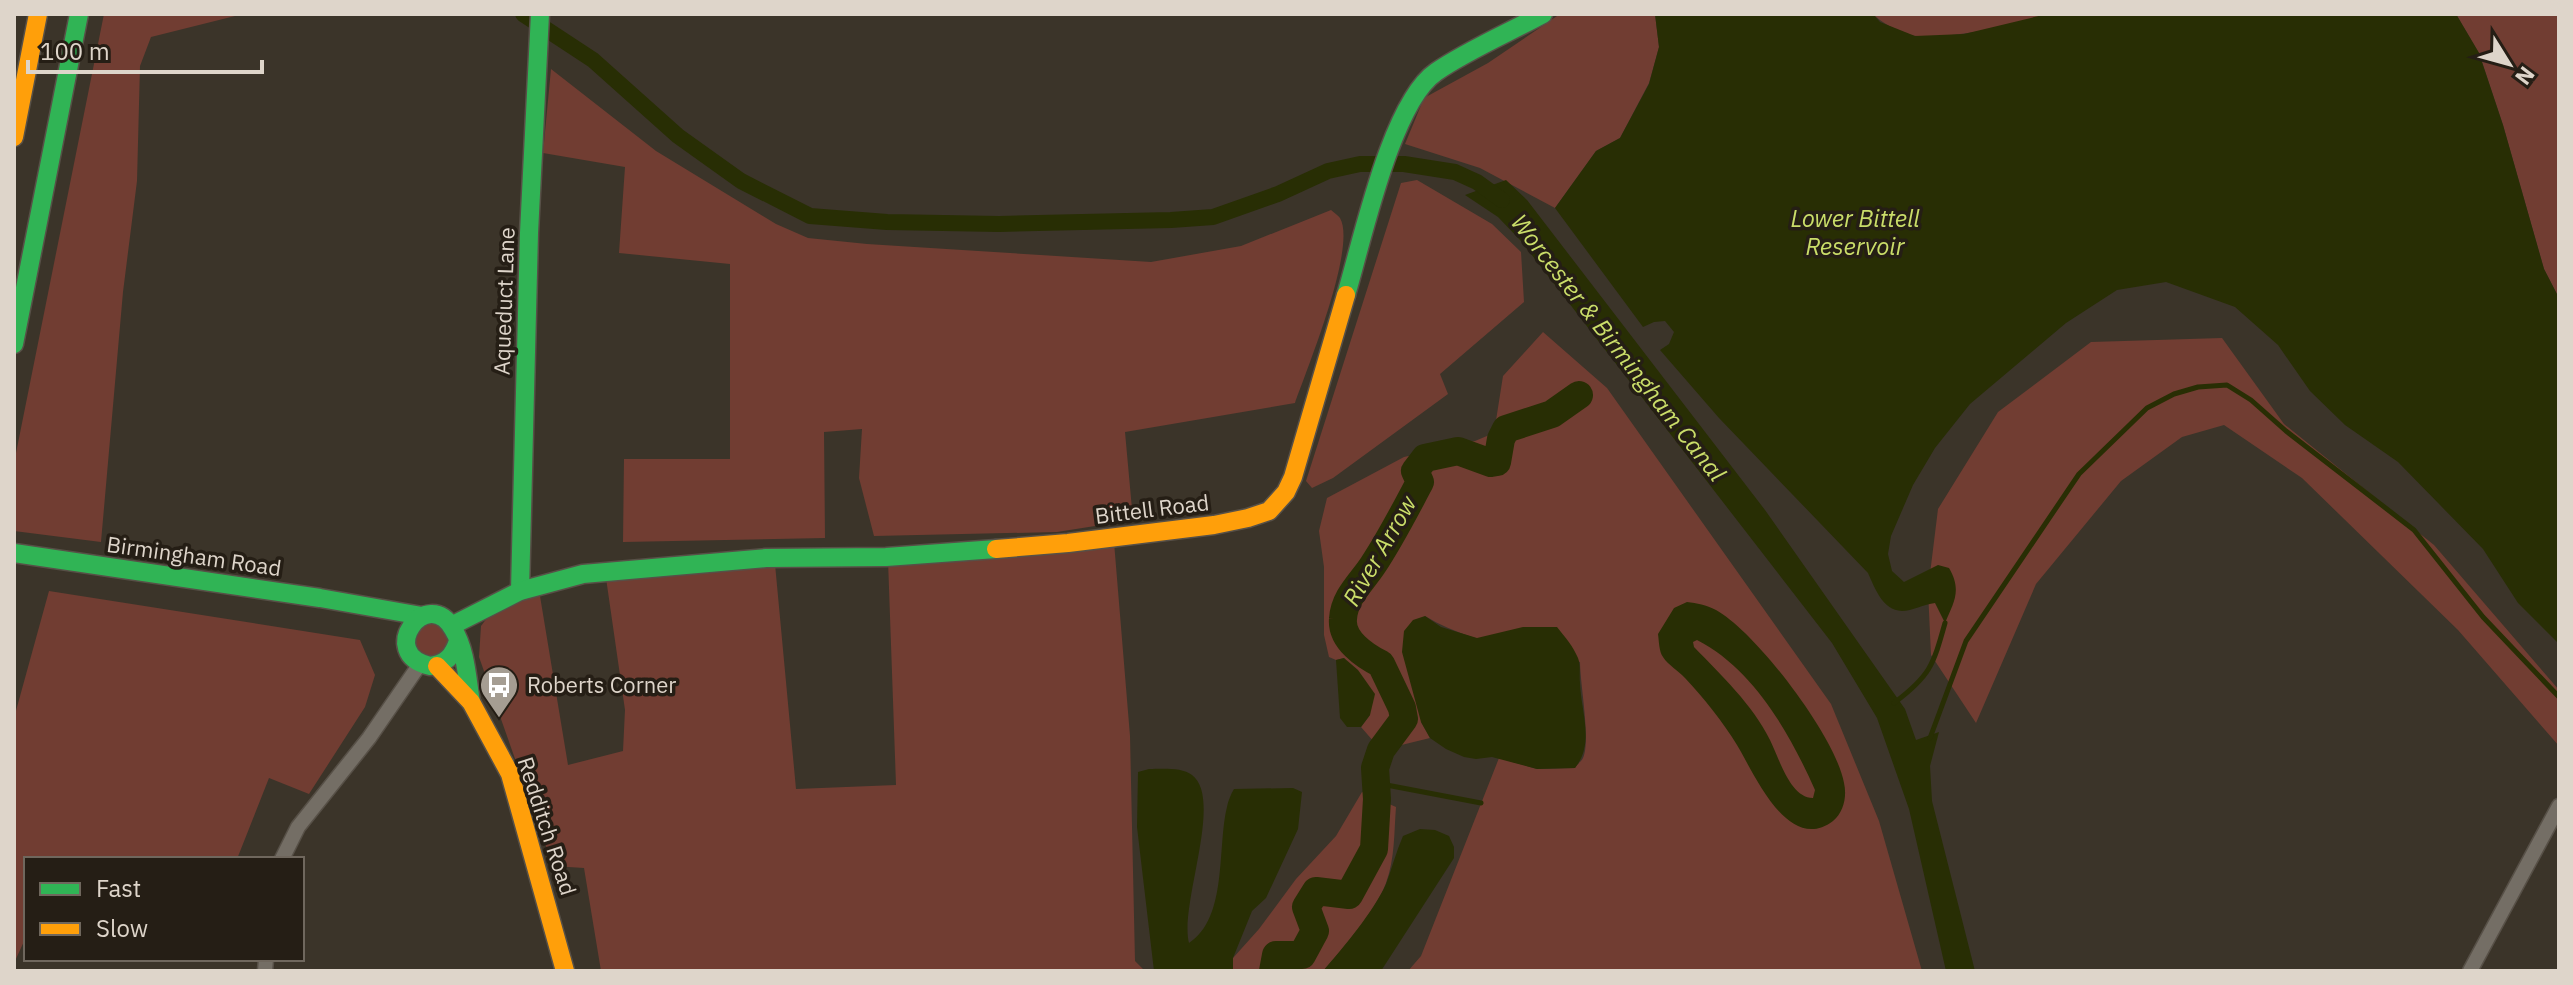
<svg xmlns="http://www.w3.org/2000/svg" width="2573" height="985" viewBox="0 0 2573 985" font-family="'IBM Plex Sans',sans-serif">
	<style>
		.green { fill: #713d32 }
		.water { fill: #282e04; fill-rule: evenodd }
		.lines { fill: none; stroke-linecap: round; stroke-linejoin: round }
		.stream { stroke: #282e04; stroke-width: 5 }
		.canal { stroke: #282e04; stroke-width: 16 }
		.river { stroke: #282e04; stroke-width: 28 }
		.street-casing { stroke: #575047; stroke-width: 17 }
		.fast-casing { stroke: #575047; stroke-width: 21 }
		.slow-casing { stroke: #575047; stroke-width: 21 }
		.street { stroke: #746e65; stroke-width: 14 }
		.fast { stroke: #30b455; stroke-width: 18 }
		.slow { stroke: #ff9f0a; stroke-width: 18 }
		.labels { text-anchor: middle; stroke-width: 7; stroke-linejoin: round; paint-order: stroke }
		.street-label { font-size: 22px; fill: #ded5ca; stroke: #251e15 }
		.poi-label { font-size: 22px; fill: #ded5ca; stroke: #251e15; text-anchor: start }
		.water-label { font-size: 24px; font-style: italic; fill: #cadd69; stroke: #251e15 }
	</style>
	<rect width="100%" height="100%" fill="#3b3429"/>
	<g class="green">
		<path d="M104 14H243L151 37 140 66 137 181 123 292 101 542 14 531V463Z"/>
		<path d="M1560 14H1655L1659 47 1649 83 1620 138 1596 151 1555 208 1480 168 1405 144 1424 98 1488 63Z"/>
		<path d="M1873 14H2047C2020 26 1946 39 1917 36 1903 35 1883 24 1873 14Z"/>
		<path d="M2456 14H2559V298L2544 269 2503 125 2479 53Z"/>
		<path d="M551 69 656 151 776 224 808 238 867 244 1151 262 1241 246 1331 210C1334 213 1338 215 1340 218 1357 247 1307 369 1295 403L1125 432 1133 520 1057 532 874 536 859 478 862 429 824 432 825 538 623 542 624 459H730V264L619 253 625 167 543 153Z"/>
		<path d="M1417 180 1492 224 1521 252 1524 302 1440 374 1448 394 1333 478 1312 488 1306 481 1401 183Z"/>
		<path d="M1543 332 1607 388 1831 704 1879 821 1922 971H1408L1421 956 1499 758 1537 769 1575 768C1577 764 1581 762 1583 758 1591 741 1580 684 1580 662 1531 651 1468 643 1425 616L1421 722 1430 738 1381 750 1361 727 1370 715 1344 658 1336 660 1329 657 1324 635V567L1319 531 1327 498 1404 457 1475 441 1494 433 1503 376Z"/>
		<path d="M2222 338 2284 424 2434 545 2559 690V746L2458 630 2302 478 2224 425 2182 437 2121 481 2036 584 1976 723 1931 655 1928 590 1938 509 1998 412 2091 342Z"/>
		<path d="M1114 542 1130 736 1135 961 1145 971H601L584 868 553 866 479 657 481 626 493 610 539 590 568 765 623 751 625 710 606 578 775 564 796 789 896 785 888 560Z"/>
		<path d="M49 591 360 640 375 675 365 707 309 794 269 778 237 859H26V937L15 961 14 971V718Z"/>
		<path d="M423 621 448 627 450 653 424 661 411 637Z"/>
		<path d="M1362 792 1396 807C1394 832 1395 859 1386 883 1376 910 1343 949 1323 971H1231L1233 968V958L1259 929 1296 879 1336 836Z"/>
	</g>
	<g class="water">
		<path d="M1655 14H1873L1880 22 1915 36 1964 34 2047 14H2456L2479 53 2503 125 2544 269 2559 298V644L2518 603 2483 549 2398 462 2345 425 2310 391 2278 345 2235 307 2166 282 2117 290 2066 323 1970 404 1935 448 1913 485 1891 536 1888 554 1892 571 1904 582 1938 565 1949 568C1962 590 1954 602 1945 623L1935 603C1924 604 1912 611 1902 611 1882 610 1875 588 1868 573L1719 418 1660 350 1669 344 1674 332 1665 321 1654 322 1643 327 1555 208 1596 151 1620 138 1649 84 1659 47Z"/>
		<path d="M1506 180 1527 200 1765 510 1905 709 1916 740 1939 732 1930 766 1932 801 1975 971H1946L1909 809 1877 718 1832 643 1521 241 1498 217 1465 195Z"/>
		<path d="M1687 602C1697 603 1706 605 1716 610 1756 632 1836 737 1844 783 1847 796 1844 812 1833 821 1788 855 1754 773 1737 745 1723 722 1704 698 1685 678 1679 671 1668 665 1663 657 1659 652 1659 641 1658 634L1674 608ZM1697 640C1754 669 1790 734 1815 790L1813 798C1790 798 1779 758 1770 740 1752 704 1722 676 1694 647L1693 642Z"/>
		<path d="M1425 616 1441 627 1477 638 1523 627H1557C1565 637 1573 646 1578 658 1581 666 1579 675 1580 683 1581 712 1595 743 1575 768L1537 769 1492 757 1476 759 1464 757 1446 749 1430 738 1421 722 1402 652 1404 631 1413 620Z"/>
		<path d="M1344 658 1358 670 1375 694 1370 715 1361 727H1347L1340 718 1336 660Z"/>
		<path d="M1149 769C1161 769 1182 767 1192 775 1224 799 1179 905 1189 943 1228 918 1217 847 1227 807 1228 801 1231 794 1234 789L1293 788 1302 792 1298 829 1266 898 1252 911 1233 958V969L1231 971H1154L1137 827 1138 772Z"/>
		<path d="M1420 829 1435 830 1449 836 1454 847V858L1381 971H1323C1343 948 1374 911 1386 884 1392 868 1396 852 1403 836Z"/>
	</g>
	<g class="lines">
		<g class="stream">
			<path d="M1894 703C1930 676 1933 666 1945 623"/>
			<path d="M1930 738 1966 641 2079 474 2147 408 2174 394 2198 387 2227 385 2251 400 2286 431 2414 530 2483 617 2559 697"/>
			<path d="M1376 783 1481 803"/>
		</g>
		<path class="canal" d="M523 14 593 60 678 136 741 181 810 216 887 222 999 224 1171 220 1213 217 1278 194 1328 171 1360 164H1404L1455 172 1477 182 1502 200"/>
		<path class="river" d="M1273 971 1276 955H1302L1315 931 1306 907 1316 891 1349 895 1374 849 1377 799 1375 768 1381 750 1404 719 1402 708 1381 664C1365 656 1341 640 1343 619 1344 597 1362 582 1373 565 1391 538 1405 510 1420 482L1415 471 1425 458 1458 451 1491 463 1497 462 1501 439 1506 429 1552 414 1579 395"/>
		<g class="street-casing">
			<g id="street">
				<path d="M282 859 298 827 369 738 420 664"/>
				<path d="M265 971 266 959"/>
				<path d="M2470 971 2559 806"/>
			</g>
		</g>
		<g class="fast-casing">
			<g id="fast">
				<path d="M1346 295C1362 242 1391 103 1436 72 1466 51 1510 32 1543 14"/>
				<path d="M14 344 79 14"/>
				<path d="M14 553 320 598 422 616"/>
				<path d="M520 591 529 233 540 14"/>
				<path d="M453 625 520 591 583 574 766 558 886 557 996 549"/>
				<path d="M458 641C453 656 446 664 430 666 376 654 427 584 453 629 466 650 467 678 471 702"/>
			</g>
		</g>
		<g class="slow-casing">
			<g id="slow">
				<path d="M14 137 38 14"/>
				<path d="M996 549 1068 543 1214 525 1248 518 1269 511 1286 492 1293 477 1346 295"/>
				<path d="M437 666 471 702 510 774 565 971"/>
			</g>
		</g>
		<use href="#street" class="street"/>
		<use href="#fast" class="fast"/>
		<use href="#slow" class="slow"/>
	</g>
	<defs>
		<g id="bus-pin" transform="scale(2)"><path d="M0 17L-7.5 6A9.5 9.5 0 1 1 7.5 6Z" fill="#a59d92" stroke="#251e15"/><path d="M-5-6H5V4H4V6H2V4H-2V6H-4V4H-5ZM-3.5-4V0h7V-4ZM-3.5 1.2v1.5H-2V1.2ZM2 1.2v1.5H3.5V1.2Z" fill="#fff"/></g>
	</defs>
	<g fill-rule="evenodd">
		<use href="#bus-pin" x="499" y="685"/>
	</g>
	<g class="labels">
		<g class="street-label">
			<text transform="translate(504 301) rotate(-88)" y="8">Aqueduct Lane</text>
			<text transform="translate(1152 509) rotate(-7)" y="8">Bittell Road</text>
			<text transform="translate(194 556) rotate(8)" y="8">Birmingham Road</text>
			<text transform="translate(547 826) rotate(72)" y="8">Redditch Road</text>
		</g>
		<g class="poi-label">
			<text x="527" y="693">Roberts Corner</text>
		</g>
		<g class="water-label">
			<text x="1855" y="227">Lower Bittell<tspan x="1855" dy="28">Reservoir</tspan></text>
			<text transform="translate(1618 348) rotate(52)" y="8">Worcester &amp; Birmingham Canal</text>
			<text transform="translate(1380 551) rotate(-60)" y="8">River Arrow</text>
		</g>
	</g>
	<rect width="2573" height="985" fill="none" stroke="#ded5ca" stroke-width="32"/>
	<rect x="24" y="857" width="280" height="104" fill="#251e15" stroke="#6f675d" stroke-width="2"/>
	<rect x="40" y="883" width="40" height="12" fill="#30b455" stroke="#6f675d" stroke-width="2"/>
	<text x="96" y="897" font-size="24" fill="#ded5ca">Fast</text>
	<rect x="40" y="923" width="40" height="12" fill="#ff9f0a" stroke="#6f675d" stroke-width="2"/>
	<text x="96" y="937" font-size="24" fill="#ded5ca">Slow</text>
	<g transform="translate(2509 64) rotate(127)" stroke="#251e15" stroke-width="6" paint-order="stroke">
	<path d="M0-6L14 30L0 20L-14 30Z" fill="#ded5ca"/>
	<text y="-12" font-size="22" font-weight="bold" text-anchor="middle" fill="#ded5ca">N</text>
	</g>
	<path d="M28 60v12h234v-12" fill="none" stroke="#ded5ca" stroke-width="4"/>
	<text x="40" y="60" font-size="24" fill="#ded5ca" stroke="#251e15" stroke-width="6" paint-order="stroke">100 m</text>
</svg>
